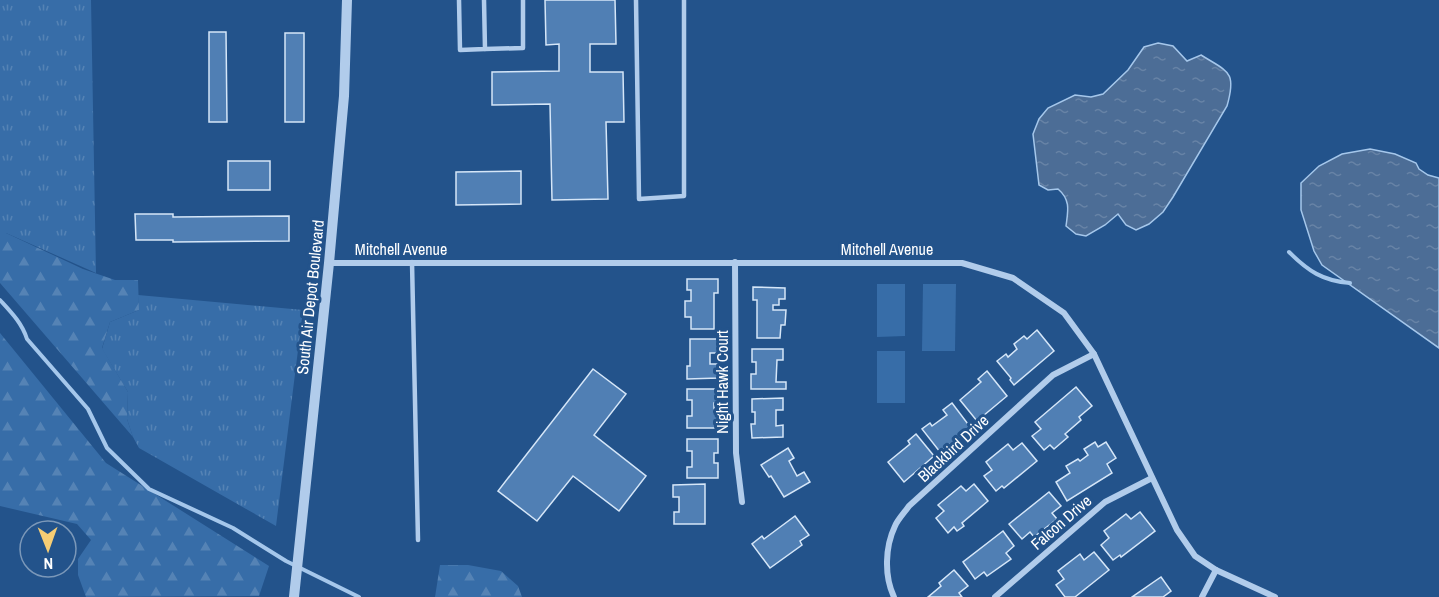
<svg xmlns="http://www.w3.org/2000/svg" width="1439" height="597" viewBox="0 0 1439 597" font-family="'Archivo Narrow',sans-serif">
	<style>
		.grass { fill: url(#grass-tufts) }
		.forest { fill: url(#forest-firs) }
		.pitch { fill: #376da8 }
		.water { fill: url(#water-ripples); stroke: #a5c7eb; stroke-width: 1.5 }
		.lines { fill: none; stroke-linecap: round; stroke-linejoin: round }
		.stream { stroke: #a5c7eb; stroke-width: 4 }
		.building { fill: #507fb4; stroke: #d5e6f8; stroke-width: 1.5 }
		.service { stroke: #b1cceb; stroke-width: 4.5 }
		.minor { stroke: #b1cceb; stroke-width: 6 }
		.tertiary { stroke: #b1cceb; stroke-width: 10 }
		.labels { text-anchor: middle; stroke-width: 6; stroke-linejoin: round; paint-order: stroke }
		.street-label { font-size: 16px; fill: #fff; stroke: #23538b }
	</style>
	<defs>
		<pattern id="grass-tufts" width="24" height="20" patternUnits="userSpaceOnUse" patternTransform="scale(1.5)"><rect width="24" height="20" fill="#376da8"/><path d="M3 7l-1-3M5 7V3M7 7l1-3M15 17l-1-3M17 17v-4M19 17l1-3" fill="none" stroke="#5583b5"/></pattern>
		<pattern id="forest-firs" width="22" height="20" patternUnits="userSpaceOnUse" patternTransform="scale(1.5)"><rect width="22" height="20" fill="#376da8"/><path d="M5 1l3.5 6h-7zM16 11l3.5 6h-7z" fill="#5583b5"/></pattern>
		<pattern id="water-ripples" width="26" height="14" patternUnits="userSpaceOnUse" patternTransform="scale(1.5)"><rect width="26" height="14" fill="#4c6d96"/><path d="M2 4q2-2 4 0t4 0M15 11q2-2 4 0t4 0" fill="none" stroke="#6783a6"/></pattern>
	</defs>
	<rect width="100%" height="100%" fill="#23538b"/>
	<g class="grass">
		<path d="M0 0H91L96 273 6 233H0Z"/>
		<path d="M138 295 303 310 276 526 139 448 133 437 127 419 128 392 102 349 110 322 139 310Z"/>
	</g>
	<g class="forest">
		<path d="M0 233H6L83 269 115 280H138L139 310 110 322 102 348 128 392 127 419 133 437 0 283Z"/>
		<path d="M0 333 106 463 269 566 259 596 86 597 78 575V559L91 540 77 524 0 506Z"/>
		<path d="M440 565H468L501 571 518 586 522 597H435Z"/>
	</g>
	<g class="pitch">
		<path d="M877 284H905V336L877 337Z"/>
		<path d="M923 284H956L955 351H922Z"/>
		<rect x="877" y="351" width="28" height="52"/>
	</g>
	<g class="water">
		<path d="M1158 43 1173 46 1187 61 1201 55C1228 72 1237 71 1227 106L1173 197 1163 212 1149 224 1136 230 1126 225 1118 214 1105 225 1086 236 1076 234 1066 226C1068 211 1071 200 1058 189L1048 190 1039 185 1033 134 1039 119 1048 108 1075 95 1091 97 1103 94 1128 70 1144 47Z"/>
		<path d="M1370 149 1395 154 1416 163 1419 169 1428 175 1439 178V348L1322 265 1314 251 1301 210V183L1319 166 1342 154Z"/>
	</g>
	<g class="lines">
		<g class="stream">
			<path d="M1289 252C1308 271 1323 281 1350 283"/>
			<path d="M0 300C11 312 22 323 27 339L88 409 107 448 149 489 233 528 286 561 359 597"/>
		</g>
	</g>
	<g class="building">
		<path d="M545 0H615L616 44H590V72H623L624 122H606L608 199 552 200 550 104 492 105V72L559 71V44L546 45Z"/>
		<path d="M209 32H226L227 122H209Z"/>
		<rect x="285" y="33" width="19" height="89"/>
		<rect x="228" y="161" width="42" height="29"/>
		<path d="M521 171V204L456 205V172Z"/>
		<path d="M135 214H173V217L289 216V241L173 242V240H136Z"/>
		<path d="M687 279H718V293H714V329H691V317H685V301H691V290H687Z"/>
		<path d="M753 287 785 288V299H779V305H773V310H786L785 325H781L780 338H757V300H753Z"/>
		<path d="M1037 330 1054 351 1014 385 1010 380 1011 378 997 361 1006 354 1008 357 1017 349 1014 344 1024 336 1027 339Z"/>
		<path d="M690 339H719V353H710V364H718L719 378 687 379V366H690Z"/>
		<path d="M752 349H783V360H777L776 382H786V389H751V374H756V362H752Z"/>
		<path d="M593 369 626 394 594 435 646 476 619 511 573 476 537 521 498 491Z"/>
		<path d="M987 371 1007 396 977 421 960 400 981 382 978 379Z"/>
		<path d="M1076 387 1092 406 1079 417 1081 420 1065 434 1068 437 1054 449 1050 445 1044 450 1032 436 1041 429 1035 422Z"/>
		<path d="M687 389H719V403H714V413H718V428H687V416H692V400H687Z"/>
		<path d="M783 398V410H776V426L783 425V437L752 438 751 424H755V412H752V399Z"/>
		<path d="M952 403 971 428 940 452 922 429 930 423 932 426 947 415 943 410Z"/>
		<path d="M916 434 934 456 904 482 888 462 910 444 908 441Z"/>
		<path d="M687 439H718V453H714V463H718V478H687V467H692V451H687Z"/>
		<path d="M1095 442 1098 447 1106 442 1116 458 1107 464 1112 473 1067 501 1056 482 1070 473 1066 466 1078 459 1080 461 1088 455 1084 449Z"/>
		<path d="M1022 443 1037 461 1004 488 1002 486 996 491 984 476 992 470 986 462 1008 444 1013 450Z"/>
		<path d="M788 448 794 458 789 461 797 476 804 472 810 482 784 497 771 476 769 477 761 465Z"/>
		<path d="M705 484V524H674V512H679V497H673V485Z"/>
		<path d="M974 484 988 501 962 523 964 526 957 531 954 527 948 533 936 518 944 511 938 505 961 486 966 491Z"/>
		<path d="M1049 492 1061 506 1052 513 1057 519 1034 537 1030 532 1022 539 1009 524Z"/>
		<path d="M1140 512 1155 531 1121 557 1120 555 1113 560 1101 545 1109 538 1104 531 1126 514 1131 519Z"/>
		<path d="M795 516 809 535 800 541 802 545 770 568 752 544 762 536 764 539Z"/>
		<path d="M1003 531 1014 546 1006 553 1011 559 987 576 984 572 975 579 963 562Z"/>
		<path d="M1094 552 1109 570 1075 597H1065L1056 585 1064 579 1058 571 1080 554 1084 560Z"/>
		<path d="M954 570 968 586 959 593 962 597H928L941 586 939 583Z"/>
		<path d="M1161 577 1171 591 1163 597H1132Z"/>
	</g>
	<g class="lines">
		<g class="service">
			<path d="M459 0 460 50 485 49 484 0"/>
			<path d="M636 0 639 199 684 196V0"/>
			<path d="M485 49 523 48V0"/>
			<path d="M412 262 418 540"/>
		</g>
		<g class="minor">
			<path d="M735 262 736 453 742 502"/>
			<path d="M329 263H962L1013 278 1064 313 1094 354 1177 530 1195 556 1216 570 1275 597"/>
			<path d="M894 597C884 576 885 547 895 526 898 519 905 512 909 506L1053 375 1094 354"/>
			<path d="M995 597 1105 502 1152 478"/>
			<path d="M1202 597 1216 570"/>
		</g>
		<path class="tertiary" d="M294 597 329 263 344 96 347 0"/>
	</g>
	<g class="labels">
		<g class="street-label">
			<text x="401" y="255">Mitchell Avenue</text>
			<text x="887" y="255">Mitchell Avenue</text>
			<text transform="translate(310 297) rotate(-84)" y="6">South Air Depot Boulevard</text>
			<text transform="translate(722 382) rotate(-90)" y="6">Night Hawk Court</text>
			<text transform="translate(953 448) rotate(-43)" y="6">Blackbird Drive</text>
			<text transform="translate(1061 522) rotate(-41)" y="6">Falcon Drive</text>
		</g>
	</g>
	<g transform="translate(48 549) rotate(179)"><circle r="28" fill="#23538b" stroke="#7b98b9" stroke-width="1.5"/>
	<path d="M0-4.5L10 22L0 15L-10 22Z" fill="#f6cd74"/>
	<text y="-9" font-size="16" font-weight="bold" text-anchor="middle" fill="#ffffff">N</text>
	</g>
</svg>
